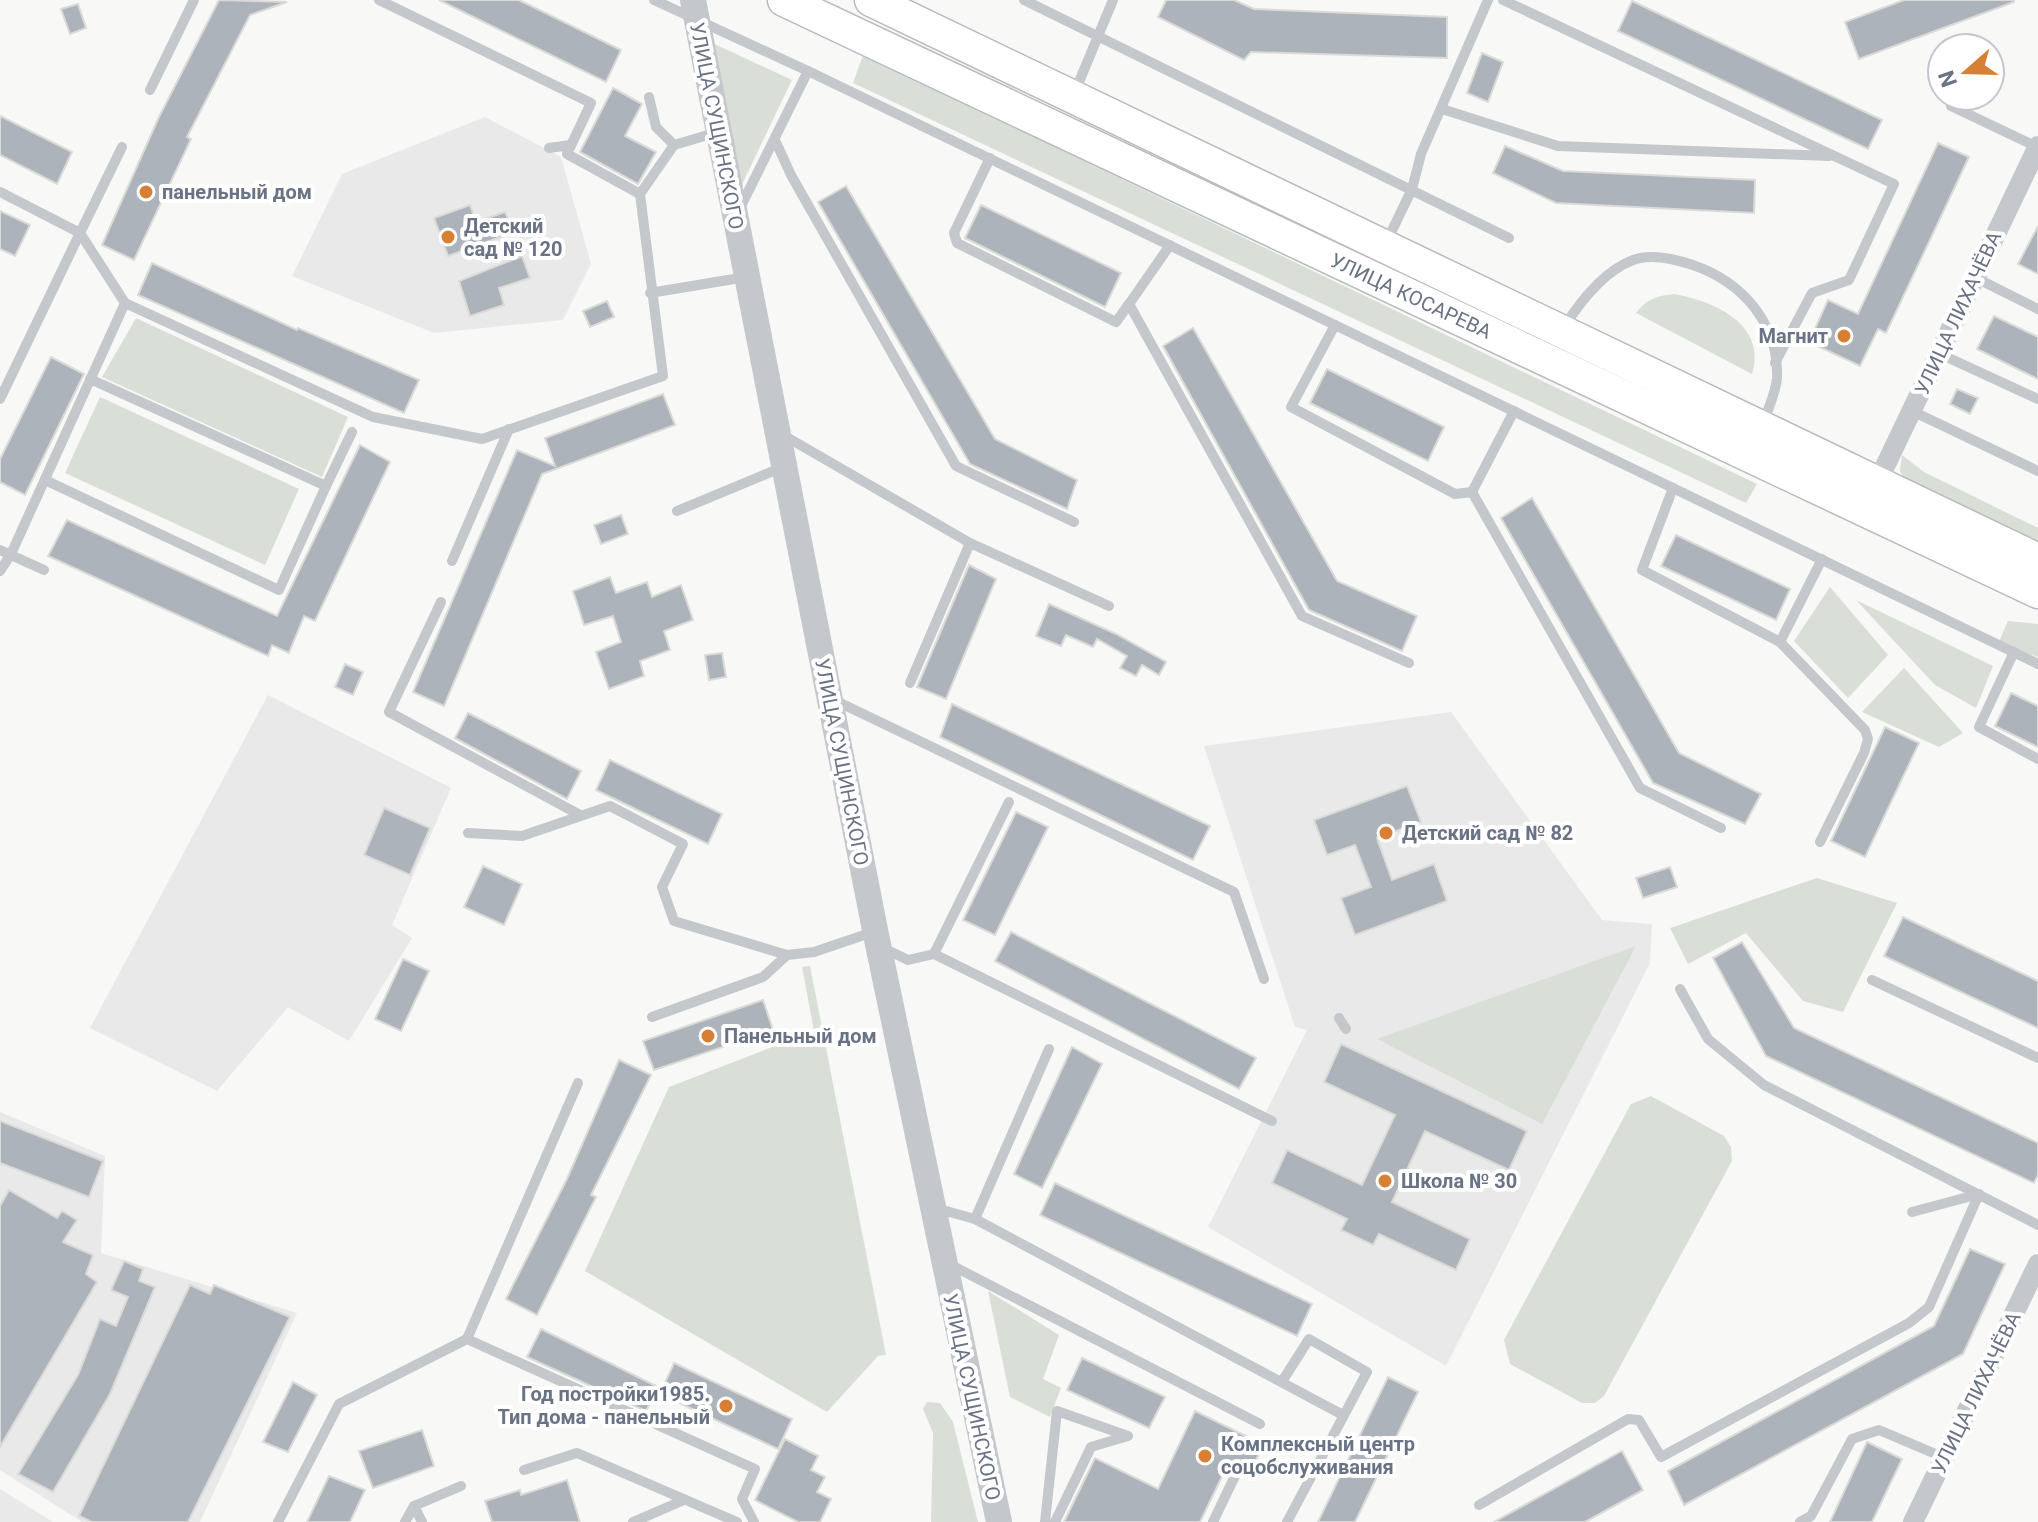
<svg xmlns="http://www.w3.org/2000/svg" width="2038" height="1522" viewBox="0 0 2038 1522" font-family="Roboto,sans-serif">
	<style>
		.built { fill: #e9e9e9 }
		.green { fill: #d9dfd7 }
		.building { fill: #adb3ba; stroke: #dadad8; stroke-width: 2 }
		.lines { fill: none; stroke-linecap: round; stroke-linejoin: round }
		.primary-casing { stroke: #b7babf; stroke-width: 35 }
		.service { stroke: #c4c7cb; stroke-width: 10 }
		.minor { stroke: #c4c7cb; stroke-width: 20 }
		.tertiary { stroke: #c4c7cb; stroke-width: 26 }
		.primary { stroke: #fff; stroke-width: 32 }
		.poi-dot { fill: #d87f36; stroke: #fff; stroke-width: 3 }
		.labels { text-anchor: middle; stroke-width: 8; stroke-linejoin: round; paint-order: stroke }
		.street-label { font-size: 20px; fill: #697385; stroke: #fff }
		.poi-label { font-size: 20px; font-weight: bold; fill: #697385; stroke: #fff; text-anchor: start }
	</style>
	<rect width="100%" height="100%" fill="#f8f8f6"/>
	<g class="built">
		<path d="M485 117 561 157 591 264 563 320 434 333 292 276 342 174Z"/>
		<path d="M268 695 451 788 392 925 412 938 349 1041 288 1007 217 1091 90 1028Z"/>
		<path d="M1451 712 1602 920 1652 924 1650 963 1446 1366 1208 1227 1307 1030 1295 1027 1204 746Z"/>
		<path d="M0 1112 105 1156 101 1253 297 1313 200 1522H82L0 1470Z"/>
		<path d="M0 1489 53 1522H0Z"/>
	</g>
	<g class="green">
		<path d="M708 41 792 80 737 195Z"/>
		<path d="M863 55 1757 484 1746 503 853 83Z"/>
		<path d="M1674 294C1714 301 1767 324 1752 374L1636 313C1646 299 1657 296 1674 294Z"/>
		<path d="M136 318 348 417 322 477 102 377Z"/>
		<path d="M100 397 299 489 265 565 65 473Z"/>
		<path d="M1902 455 1924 472 2038 528V545L1905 480 1900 471Z"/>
		<path d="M1830 587 1888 655 1848 698 1794 641Z"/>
		<path d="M1856 600 1993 666 1976 708 1935 685Z"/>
		<path d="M2008 621 2038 624V657L1998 644Z"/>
		<path d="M1904 668 1963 733 1939 747 1862 712Z"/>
		<path d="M1817 878 1897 903 1843 1012 1803 1001 1746 933 1688 964 1670 928Z"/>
		<path d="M1636 946 1542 1124 1377 1039Z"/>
		<path d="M810 966 886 1355 878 1356 827 1412 585 1271 669 1087 814 1031 802 967Z"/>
		<path d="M1651 1096 1724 1136 1731 1147 1732 1161 1604 1396 1595 1403H1582L1510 1364 1504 1340 1631 1104Z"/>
		<path d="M988 1291 1059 1335 1043 1379 1061 1388 1050 1417 1010 1397Z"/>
		<path d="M927 1402 940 1403 953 1422 978 1522H931L933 1433 923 1409Z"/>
	</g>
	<g class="building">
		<path d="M219 0 287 2 250 15 187 137 191 139 134 260 102 245 159 117Z"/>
		<path d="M439 0H519L621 50 606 82Z"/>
		<path d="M1166 0H1234L1254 9 1447 17V58L1251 52 1244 60 1158 17Z"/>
		<path d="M1904 0H2014V2L1859 59 1845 22Z"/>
		<path d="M1632 1 1882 120 1868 149 1618 31Z"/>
		<path d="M78 4 86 28 70 34 61 9Z"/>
		<path d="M1482 53 1503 62 1488 102 1467 93Z"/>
		<path d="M613 88 642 104 625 136 656 152 638 184 580 152Z"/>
		<path d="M0 116 72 152 57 184 0 155Z"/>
		<path d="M1938 143 1969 157 1886 333 1878 329 1860 366 1809 342 1828 300 1858 314Z"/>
		<path d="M1505 146 1563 171 1755 180 1754 213 1556 203 1493 173Z"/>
		<path d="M846 186 995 439 1077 480 1067 509 970 464 818 202Z"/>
		<path d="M470 205 476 222 505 212 514 232 448 256 434 218Z"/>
		<path d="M981 205 1121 273 1105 307 965 238Z"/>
		<path d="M0 211 30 225 15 256 0 249Z"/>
		<path d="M2038 226V274L2018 264Z"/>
		<path d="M522 256 530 278 499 288 504 305 470 316 459 281Z"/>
		<path d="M152 263 297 330 298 328 419 380 404 413 138 295Z"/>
		<path d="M607 301 614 317 590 327 583 311Z"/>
		<path d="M1994 316 2038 337V379L1977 349Z"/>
		<path d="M1193 328 1337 581 1417 616 1402 651 1309 610 1163 346Z"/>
		<path d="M51 357 84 374 25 495 0 482V459Z"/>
		<path d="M1327 369 1444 427 1428 461 1310 403Z"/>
		<path d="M1957 389 1978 398 1970 414 1950 404Z"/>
		<path d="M663 394 675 425 542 474 444 706 413 692 517 450 555 466 545 438Z"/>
		<path d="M360 445 390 462 315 621 304 616 289 653 272 645 268 656 48 556 67 520 277 616Z"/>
		<path d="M1532 498 1679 753 1761 794 1745 824 1653 783 1501 518Z"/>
		<path d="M621 515 628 534 601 544 594 525Z"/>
		<path d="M1676 535 1790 589 1776 620 1661 566Z"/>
		<path d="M969 565 996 579 946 699 917 687Z"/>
		<path d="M610 577 616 593 647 582 652 597 681 585 693 620 664 631 670 650 640 661 644 676 609 689 596 652 621 642 613 616 584 625 573 591Z"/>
		<path d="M1049 604 1116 634 1166 662 1159 675 1142 665 1136 676 1120 668 1127 656 1097 639 1093 647 1066 635 1061 646 1036 636Z"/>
		<path d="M722 653 726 677 709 680 705 655Z"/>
		<path d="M345 664 363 672 353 695 335 687Z"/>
		<path d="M2011 693 2038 706V747L1995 726Z"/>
		<path d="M952 704 1210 826 1193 860 940 737Z"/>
		<path d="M468 713 581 771 567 799 455 738Z"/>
		<path d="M1885 727 1919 743 1865 857 1831 841Z"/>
		<path d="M610 760 722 814 708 844 596 790Z"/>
		<path d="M1407 786 1421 822 1377 838 1392 880 1434 864 1447 901 1355 935 1341 898 1371 887 1355 845 1327 855 1314 820Z"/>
		<path d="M384 808 430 828 410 875 364 855Z"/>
		<path d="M1016 812 1048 827 995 935 963 920Z"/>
		<path d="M483 866 522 884 504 925 464 907Z"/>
		<path d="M1670 867 1677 887 1643 898 1636 878Z"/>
		<path d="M1903 917 2038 981V1028L1884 956Z"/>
		<path d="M1011 932 1256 1058 1239 1089 995 961Z"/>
		<path d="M1742 942 1794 1028 2038 1143V1175L2034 1183 1766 1056 1713 958Z"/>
		<path d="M403 959 429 971 401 1031 375 1019Z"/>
		<path d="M763 1000 773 1030 654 1070 643 1041Z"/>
		<path d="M1341 1044 1527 1131 1509 1170 1425 1131 1392 1202 1470 1239 1456 1270 1379 1234 1373 1245 1341 1230 1347 1219 1272 1183 1287 1150 1362 1185 1395 1115 1324 1082Z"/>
		<path d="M1072 1047 1102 1064 1042 1188 1014 1174Z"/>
		<path d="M619 1060 651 1075 591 1195 596 1197 537 1315 506 1299 567 1179Z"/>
		<path d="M0 1121 103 1161 89 1197 0 1163Z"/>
		<path d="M1055 1183 1312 1304 1297 1336 1040 1215Z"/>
		<path d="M9 1190 57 1218 62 1211 77 1220 63 1242 93 1255 86 1274 97 1282 0 1447V1206Z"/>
		<path d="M1970 1249 2005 1264 1963 1354 1684 1505 1668 1471 1934 1326Z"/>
		<path d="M124 1261 143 1269 139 1281 155 1287 110 1394 53 1492 18 1474 78 1375 100 1319 116 1326 128 1297 111 1290Z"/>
		<path d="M190 1285 210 1294 214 1285 290 1317 188 1522H92L79 1516Z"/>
		<path d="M541 1329 658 1387 646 1411 527 1357Z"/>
		<path d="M1082 1358 1165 1397 1149 1428 1067 1390Z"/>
		<path d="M674 1363 792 1419 778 1449 660 1394Z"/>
		<path d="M1388 1377 1418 1392 1355 1522H1318Z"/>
		<path d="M293 1382 317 1395 288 1452 263 1442Z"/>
		<path d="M1195 1411 1264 1445 1249 1473 1228 1464 1200 1522H1064L1095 1458 1158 1489Z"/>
		<path d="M422 1430 434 1466 373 1488 359 1451Z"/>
		<path d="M785 1439 818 1456 811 1470 825 1477 817 1492 831 1499 820 1522H798L755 1500Z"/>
		<path d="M1867 1442 1902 1459 1872 1522H1830Z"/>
		<path d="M1622 1451 1643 1490 1585 1522H1494Z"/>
		<path d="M329 1476 365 1490 350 1522H307Z"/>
		<path d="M567 1480 580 1522H492L485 1501 520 1490 521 1495Z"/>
	</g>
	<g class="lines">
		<g class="primary-casing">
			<g id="primary">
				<path d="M784 0 2038 592"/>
				<path d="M871 0 2038 560"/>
			</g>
		</g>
		<g class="service">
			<path d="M654 0 808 71 2038 664"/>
			<path d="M1024 0 1509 238"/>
			<path d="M1503 0 1894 184 1849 280 1812 293 1775 363"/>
			<path d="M150 90 194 0"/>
			<path d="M1074 94 1113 0"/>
			<path d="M649 97 656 127 674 145"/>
			<path d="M1951 106 2037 147"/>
			<path d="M1442 109 1558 146 1829 156"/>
			<path d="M775 140 791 175 956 466 1074 522"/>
			<path d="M549 148 571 145"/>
			<path d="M990 158 954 233 957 243 1116 322 1129 304 1302 616 1409 663"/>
			<path d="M0 192 80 233 0 399"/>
			<path d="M640 194 674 145 718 132"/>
			<path d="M740 208 808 71"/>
			<path d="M1386 243 1412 189 1421 154 1488 0"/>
			<path d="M1974 277 2038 309"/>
			<path d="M650 293 746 277"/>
			<path d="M125 303 373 417 482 439 663 376 640 194 567 154 591 103 379 0"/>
			<path d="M1127 307 1170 245"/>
			<path d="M1335 325 1291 407 1455 494 1472 492"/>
			<path d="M1564 327C1580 302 1604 271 1633 260 1651 253 1675 259 1693 265 1742 282 1779 323 1777 378 1776 393 1767 410 1763 425"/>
			<path d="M1938 353 2038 399"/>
			<path d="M1912 411 2038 471"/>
			<path d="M783 435 970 543 1109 606"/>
			<path d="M45 480 279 590 326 486 90 379"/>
			<path d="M326 486 352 432"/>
			<path d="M1673 488 1642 570 1780 642 1865 730 1868 739 1864 753 1820 842"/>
			<path d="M1472 492 1640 788 1721 828"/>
			<path d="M1472 492 1514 411"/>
			<path d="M677 511 783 467"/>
			<path d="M0 550 44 570"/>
			<path d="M452 561 509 429"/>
			<path d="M0 571 11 554 125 303 80 233 122 147"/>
			<path d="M441 602 389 712 580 815"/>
			<path d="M1780 642 1822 559"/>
			<path d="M2014 652 1979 727 2038 759"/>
			<path d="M910 683 970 543"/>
			<path d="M832 699 1234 892 1264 979"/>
			<path d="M468 833 522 836 610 806 683 844 662 887 674 921 787 955 814 952 873 932"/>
			<path d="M881 947 908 960 934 954 1272 1121"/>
			<path d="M934 954 1009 802"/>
			<path d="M1872 980 2038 1058"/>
			<path d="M1680 989 1708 1039 1764 1085 2038 1225"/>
			<path d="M652 1017 763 977 787 955"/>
			<path d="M1339 1018 1346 1029"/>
			<path d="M935 1208 975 1219 1343 1415"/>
			<path d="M1912 1212 1979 1194"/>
			<path d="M975 1219 1049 1049"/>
			<path d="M949 1264 1260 1424"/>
			<path d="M467 1339 578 1083"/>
			<path d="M1283 1380 1309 1339 1367 1372 1287 1522"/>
			<path d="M524 1470 577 1453 737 1522"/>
			<path d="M1479 1505 1628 1419 1639 1420 1661 1457 1909 1323 1929 1307 1979 1194"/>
			<path d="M414 1506 461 1486"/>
			<path d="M278 1522 339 1404 467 1339 755 1469 742 1499 754 1522"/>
			<path d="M405 1522 414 1506 422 1522"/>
			<path d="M633 1522 684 1500"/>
			<path d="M1045 1522 1057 1411 1128 1436 1091 1447 1055 1522"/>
			<path d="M1213 1522 1235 1476"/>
			<path d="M1800 1522 1811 1516 1852 1439 1879 1430 1945 1458"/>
		</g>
		<g class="minor">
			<path d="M1878 481 2038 146"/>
			<path d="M1913 1522 2038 1264"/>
		</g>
		<path class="tertiary" d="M693 0 875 930 999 1522"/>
		<use href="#primary" class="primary"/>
	</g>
	<g class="poi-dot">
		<circle cx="146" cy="192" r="8"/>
		<circle cx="448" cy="237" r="8"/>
		<circle cx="1844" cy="336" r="8"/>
		<circle cx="1386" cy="833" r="8"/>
		<circle cx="708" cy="1036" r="8"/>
		<circle cx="1385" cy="1181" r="8"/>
		<circle cx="726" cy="1406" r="8"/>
		<circle cx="1205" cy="1456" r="8"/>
	</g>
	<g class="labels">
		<g class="street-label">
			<text transform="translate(717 126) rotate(79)" y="7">УЛИЦА СУЩИНСКОГО</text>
			<text transform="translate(1411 296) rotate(25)" y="7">УЛИЦА КОСАРЕВА</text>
			<text transform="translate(1958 313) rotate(-65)" y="7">УЛИЦА ЛИХАЧЁВА</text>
			<text transform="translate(842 762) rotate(79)" y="7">УЛИЦА СУЩИНСКОГО</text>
			<text transform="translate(1976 1393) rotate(-64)" y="7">УЛИЦА ЛИХАЧЁВА</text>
			<text transform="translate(972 1397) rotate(78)" y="7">УЛИЦА СУЩИНСКОГО</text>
		</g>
		<g class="poi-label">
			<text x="162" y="199">панельный дом</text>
			<text x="464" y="233">Детский<tspan x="464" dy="23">сад № 120</tspan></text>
			<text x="1828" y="343" text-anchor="end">Магнит</text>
			<text x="1402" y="840">Детский сад № 82</text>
			<text x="724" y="1043">Панельный дом</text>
			<text x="1401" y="1188">Школа № 30</text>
			<text x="710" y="1401" text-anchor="end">Год постройки1985.<tspan x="710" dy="23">Тип дома - панельный</tspan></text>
			<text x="1221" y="1451">Комплексный центр<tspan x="1221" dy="23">соцобслуживания</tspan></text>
		</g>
	</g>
	<g transform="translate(1966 72) rotate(250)"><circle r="38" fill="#ffffff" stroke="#c3c7ce" stroke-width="2"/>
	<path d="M0-6L14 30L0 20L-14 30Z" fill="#d87f36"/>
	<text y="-12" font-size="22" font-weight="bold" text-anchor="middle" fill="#697385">N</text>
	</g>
</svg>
